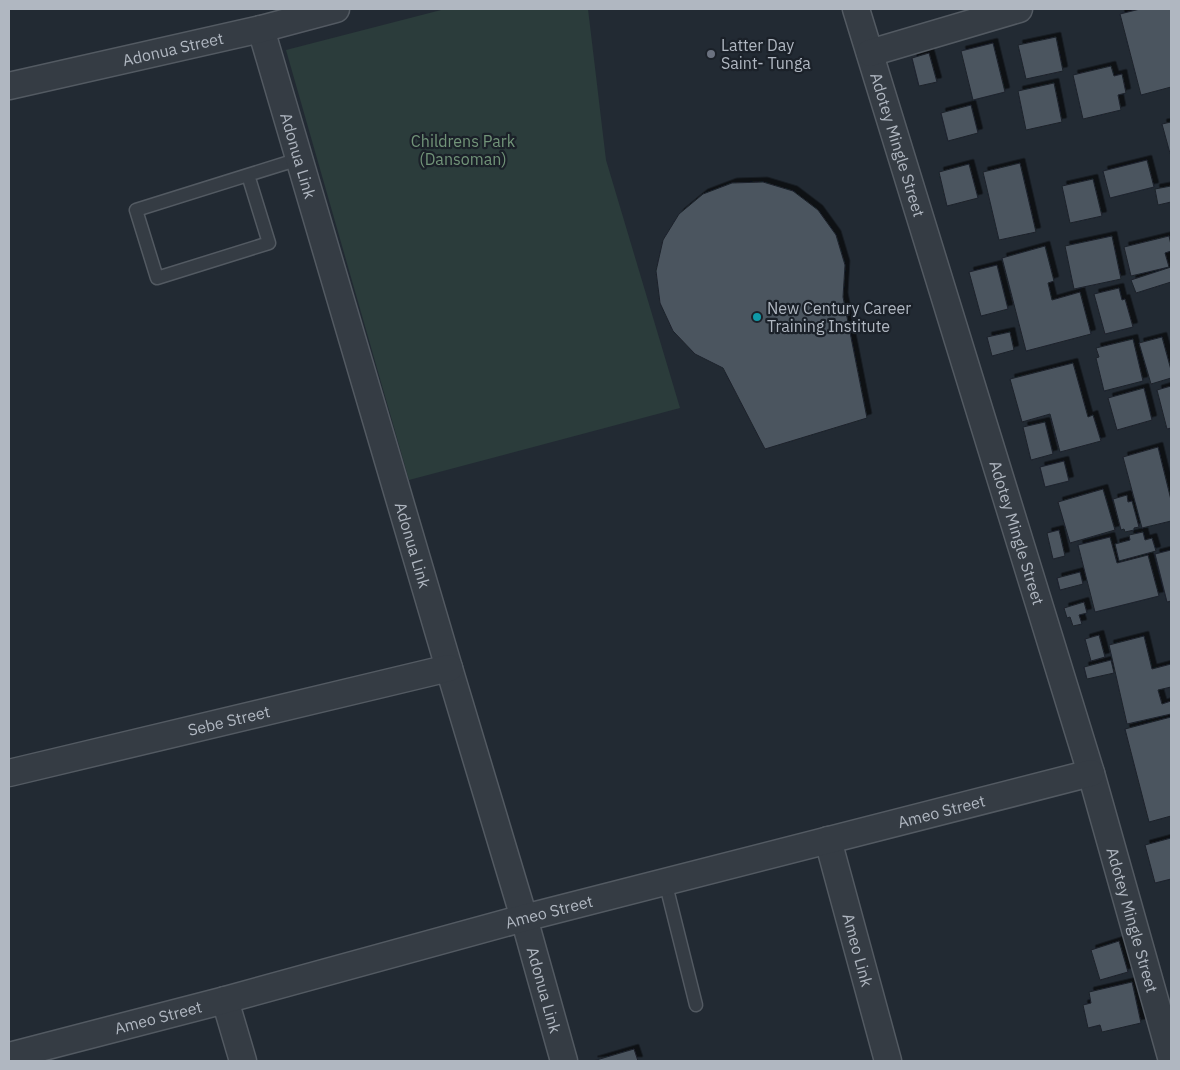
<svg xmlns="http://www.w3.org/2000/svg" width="1180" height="1070" viewBox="0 0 1180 1070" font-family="'IBM Plex Sans',sans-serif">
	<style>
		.green { fill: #2b3c3b }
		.building { fill: #4b545f; stroke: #1d232b; filter: url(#shadow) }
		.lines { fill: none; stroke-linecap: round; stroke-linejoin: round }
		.lane-casing { stroke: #535a62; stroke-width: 15 }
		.street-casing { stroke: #535a62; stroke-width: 29 }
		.lane { stroke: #353c44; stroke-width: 12 }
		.street { stroke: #353c44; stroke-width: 26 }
		.worship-dot { fill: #6b7280; stroke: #1b2129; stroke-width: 2 }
		.culture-dot { fill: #0f9aa8; stroke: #1b2129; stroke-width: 2 }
		.labels { text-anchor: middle; stroke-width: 4.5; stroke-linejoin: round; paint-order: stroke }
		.poi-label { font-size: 16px; fill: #b0b7c1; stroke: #1b2129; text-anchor: start }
		.street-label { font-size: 16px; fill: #b0b7c1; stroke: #1b2129 }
		.park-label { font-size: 16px; fill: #729479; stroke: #1b2129 }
	</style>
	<defs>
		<filter id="shadow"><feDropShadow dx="4.5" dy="-4.5" stdDeviation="0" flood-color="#0009"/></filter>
	</defs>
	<rect width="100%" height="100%" fill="#222a33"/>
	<path class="green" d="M445 9H588L606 160 680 408 409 480 286 50Z"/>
	<g class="building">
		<path d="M1140 9H1171V87L1141 95 1120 14Z"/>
		<path d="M1056 37 1063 71 1026 79 1018 45Z"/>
		<path d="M993 43 1005 92 973 100 961 51Z"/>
		<path d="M929 53 937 82 919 86 912 58Z"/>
		<path d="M1111 66 1114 76 1122 74 1126 93 1118 95 1121 110 1083 119 1073 75Z"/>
		<path d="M1054 83 1062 122 1026 130 1018 91Z"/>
		<path d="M971 105 978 133 948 141 941 113Z"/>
		<path d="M1171 122V157L1162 124Z"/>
		<path d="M1147 160 1154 187 1110 198 1103 171Z"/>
		<path d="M1020 163 1036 232 999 240 983 172Z"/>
		<path d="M969 164 978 198 947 206 939 172Z"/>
		<path d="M1093 179 1102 216 1070 223 1062 186Z"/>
		<path d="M763 182 793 191 818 210 836 235 845 265 843 297 867 418 765 449 723 368 695 354 673 331 660 303 656 271 663 240 679 214 703 194 732 183Z"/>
		<path d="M1171 186V202L1158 205 1155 189Z"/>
		<path d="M1112 236 1121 279 1074 289 1065 246Z"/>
		<path d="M1169 236 1171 245V251L1165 253 1169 267 1131 276 1124 247Z"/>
		<path d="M1045 246 1054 281 1048 283 1052 300 1080 292 1091 334 1026 351 1002 258Z"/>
		<path d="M997 265 1008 309 981 316 969 272Z"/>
		<path d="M1171 267V282L1136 293 1131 280Z"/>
		<path d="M1119 288 1122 300 1125 299 1133 327 1105 334 1094 294Z"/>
		<path d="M1010 332 1014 350 992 356 987 337Z"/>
		<path d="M1162 337 1171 370V378L1151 384 1139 343Z"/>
		<path d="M1133 339 1143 381 1104 391 1096 358 1099 357 1096 348Z"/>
		<path d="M1073 363 1088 417 1093 415 1101 441 1060 452 1050 414 1022 422 1010 379Z"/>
		<path d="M1171 386V428L1167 429 1157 390Z"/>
		<path d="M1144 388 1152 420 1117 430 1108 398Z"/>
		<path d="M1045 422 1053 454 1031 460 1023 427Z"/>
		<path d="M1158 447 1171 500V521L1142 528 1123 457Z"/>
		<path d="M1064 461 1069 481 1045 487 1040 467Z"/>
		<path d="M1103 489 1115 530 1070 543 1058 502Z"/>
		<path d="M1127 495 1128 502 1132 501 1139 527 1134 528V530L1125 532 1124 529 1121 530 1113 499Z"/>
		<path d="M1059 530 1065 556 1053 559 1047 533Z"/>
		<path d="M1143 532 1145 540 1152 538 1156 551 1119 561 1115 544 1130 540 1129 535Z"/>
		<path d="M1110 537 1117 563 1148 555 1159 596 1095 612 1078 545Z"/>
		<path d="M1171 550V601L1167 602 1155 554Z"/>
		<path d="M1080 572 1083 584 1060 590 1057 578Z"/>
		<path d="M1084 602 1087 613 1079 615 1082 624 1073 626 1070 617 1067 618 1064 608Z"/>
		<path d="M1099 635 1105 657 1091 661 1085 639Z"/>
		<path d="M1144 636 1152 669 1171 664V687L1158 690 1162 704 1171 701V714L1127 724 1109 645Z"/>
		<path d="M1111 660 1114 673 1087 679 1084 667Z"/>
		<path d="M1171 717V816L1149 822 1125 729Z"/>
		<path d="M1171 838V879L1155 883 1145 845Z"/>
		<path d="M1119 941 1128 972 1100 980 1091 950Z"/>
		<path d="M1132 982 1141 1023 1102 1032 1100 1025 1088 1028 1083 1005 1091 1003 1089 992Z"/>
		<path d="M634 1049 638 1061H593Z"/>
	</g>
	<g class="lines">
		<g class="lane-casing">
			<g id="lane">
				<path d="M248 175 269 243 157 278 136 210 299 159"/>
				<path d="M665 881 696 1005"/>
			</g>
		</g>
		<g class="street-casing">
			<g id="street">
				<path id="s1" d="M856 9 1091 773 1171 1057"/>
				<path id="s2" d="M261 29 449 668 524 918 564 1061"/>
				<path d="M870 53 1019 9"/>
				<path id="s3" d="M9 86 261 29 336 9"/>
				<path id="s4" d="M9 773 449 668"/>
				<path id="s5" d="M828 840 888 1061"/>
				<path d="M225 1000 243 1061"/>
				<path id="s6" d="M9 1056 225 1000 524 918 1091 773"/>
			</g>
		</g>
		<use href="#lane" class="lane"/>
		<use href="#street" class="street"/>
	</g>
	<circle class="worship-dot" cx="711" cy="54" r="5"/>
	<circle class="culture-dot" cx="757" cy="317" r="5"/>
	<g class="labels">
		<g class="poi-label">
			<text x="721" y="51">Latter Day<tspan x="721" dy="18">Saint- Tunga</tspan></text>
			<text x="767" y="314">New Century Career<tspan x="767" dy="18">Training Institute</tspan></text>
		</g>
		<g class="street-label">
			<text dy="6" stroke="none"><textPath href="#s3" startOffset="168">Adonua Street</textPath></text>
			<text dy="6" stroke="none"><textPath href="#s1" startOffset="142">Adotey Mingle Street</textPath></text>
			<text dy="6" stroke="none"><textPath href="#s2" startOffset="132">Adonua Link</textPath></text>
			<text dy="6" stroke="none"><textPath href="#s1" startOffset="548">Adotey Mingle Street</textPath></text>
			<text dy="6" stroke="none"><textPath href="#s2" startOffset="538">Adonua Link</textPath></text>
			<text dy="6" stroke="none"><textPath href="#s4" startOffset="226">Sebe Street</textPath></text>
			<text dy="6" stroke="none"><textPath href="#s6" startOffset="964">Ameo Street</textPath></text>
			<text dy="6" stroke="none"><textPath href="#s6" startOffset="559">Ameo Street</textPath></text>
			<text dy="6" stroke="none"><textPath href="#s1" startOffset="952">Adotey Mingle Street</textPath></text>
			<text dy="6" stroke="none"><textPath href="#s5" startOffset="114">Ameo Link</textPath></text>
			<text dy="6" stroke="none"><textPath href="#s2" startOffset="1002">Adonua Link</textPath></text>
			<text dy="6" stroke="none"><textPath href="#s6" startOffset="154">Ameo Street</textPath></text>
		</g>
		<g class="park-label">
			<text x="463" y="147">Childrens Park<tspan x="463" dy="18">(Dansoman)</tspan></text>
		</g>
	</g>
	<rect width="1180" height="1070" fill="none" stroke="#b0b7c1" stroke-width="20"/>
</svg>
